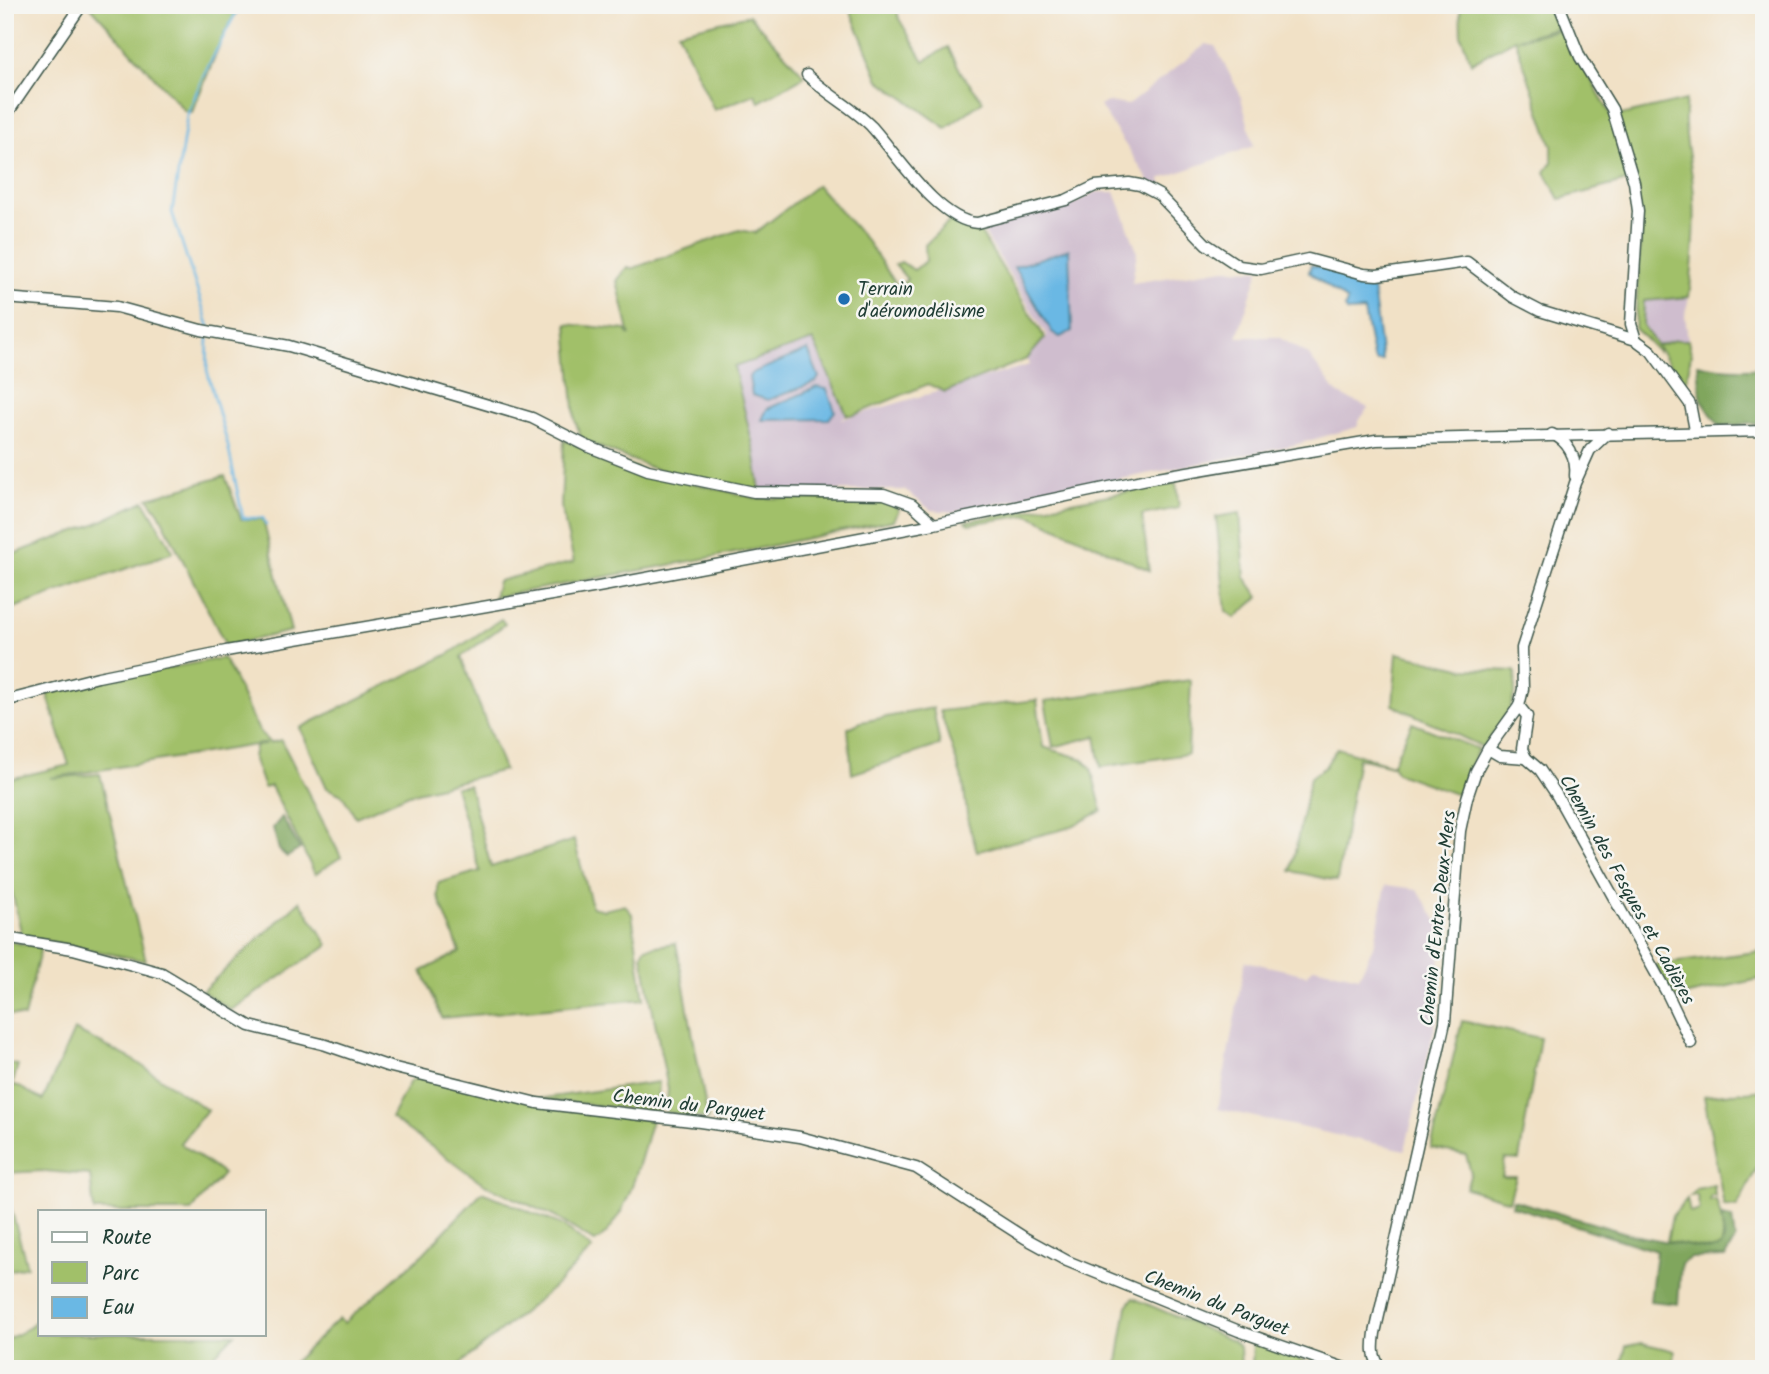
<svg xmlns="http://www.w3.org/2000/svg" width="1769" height="1374" viewBox="0 0 1769 1374" font-family="Kalam,sans-serif">
	<style>
		.industrial { fill: #cfbdce }
		.green { fill: #a1c069; stroke: #607e4e; stroke-width: 2 }
		.forest { fill: #80a65d; stroke: #507248; stroke-width: 2 }
		.water { fill: #6ab8e4; stroke: #447a8c; stroke-width: 2 }
		.lines { fill: none; stroke-linecap: round; stroke-linejoin: round }
		.stream { stroke: #6ab8e4; stroke-width: 2.5 }
		.minor-casing { stroke: #3e564a; stroke-width: 13 }
		.minor { stroke: #fff; stroke-width: 10 }
		.poi-dot { fill: #1f6fb2; stroke: #f6f6f2; stroke-width: 2.5 }
		.labels { text-anchor: middle; stroke-width: 5; stroke-linejoin: round; paint-order: stroke }
		.poi-label { font-size: 19px; fill: #1f3d34; stroke: #f6f6f2; text-anchor: start }
		.street-label { font-size: 19px; fill: #1f3d34; stroke: #f6f6f2 }
	</style>
	<rect width="100%" height="100%" fill="#f6f6f2"/>
	<filter id="ink" filterUnits="userSpaceOnUse"><feTurbulence type="fractalNoise" baseFrequency=".0143" numOctaves="2"/><feDisplacementMap in="SourceGraphic" scale="14" xChannelSelector="R" yChannelSelector="G"/><feConvolveMatrix kernelMatrix="1 2 1 2 8 2 1 2 1" color-interpolation-filters="sRGB"/></filter>
	<filter id="wash" filterUnits="userSpaceOnUse"><feTurbulence type="fractalNoise" baseFrequency=".00686" numOctaves="4" result="noise"/><feDisplacementMap in="SourceGraphic" scale="28" xChannelSelector="R" yChannelSelector="G"/><feGaussianBlur stdDeviation="1.57" result="paint"/><feColorMatrix in="noise" values="0 0 0 0 0 0 0 0 0 0 0 0 0 0 0 0 0 1.4 0 .05"/><feComposite in="paint" operator="in"/></filter>
	<g filter="url(#wash)">
		<rect width="100%" height="100%" fill="#f1e1c6"/>
		<g class="industrial">
			<path d="M1206 44 1215 46 1240 94 1254 146 1160 179 1163 184 1153 187 1100 106 1107 102 1128 105Z"/>
			<path d="M1096 192H1115L1137 251 1132 283 1225 269 1259 270 1237 337H1278L1308 354 1337 393 1369 408 1359 420 1357 427 1294 445 954 512 931 510 905 490 760 491 754 450 733 367 812 340 847 415 839 420 1029 365 1027 359 1047 336 982 229 1023 214 1070 206Z"/>
			<path d="M1689 297 1685 315 1688 340H1675L1657 346 1643 325 1644 301Z"/>
			<path d="M1386 885 1417 889 1440 926 1439 1009 1405 1150 1218 1109 1245 961 1307 975 1314 967 1359 977 1375 942Z"/>
		</g>
		<g class="green">
			<path d="M89 5H241L224 34 192 112 185 111Z"/>
			<path d="M848 5H896L899 19 924 61 948 47 962 74 983 101 946 128 879 80Z"/>
			<path d="M1460 5H1553L1563 26 1517 39 1563 29 1612 117 1631 180 1560 199 1545 172 1552 162V146L1515 39 1471 63 1461 35Z"/>
			<path d="M749 15 805 76 759 102 755 94 714 110 678 32Z"/>
			<path d="M1686 100C1681 133 1693 165 1694 198 1696 231 1693 264 1689 297L1644 301 1643 325 1657 346 1675 340H1688L1691 353 1687 381 1682 382 1658 348V352L1635 328 1641 232 1617 116Z"/>
			<path d="M817 185 867 241 898 287 907 279 895 265 901 262 914 270 926 261 925 245 951 220 979 230 1045 338 1027 359 945 392 928 384 854 415H847L813 340 734 367 754 450 760 491 652 468 582 440 575 420 567 324 626 330 630 336 617 281 626 268H634L739 230 755 233Z"/>
			<path d="M564 440 650 473 756 498 886 499 899 510 894 520 746 551 494 597 498 581 574 562 561 507Z"/>
			<path d="M225 476 241 519H263L291 631 226 646 159 513 148 498Z"/>
			<path d="M1176 483 1179 508 1142 515 1149 570 1029 515 969 524 966 521Z"/>
			<path d="M144 501 173 551 171 553 5 611V557L95 524Z"/>
			<path d="M1240 513 1245 577 1259 597 1235 618 1226 611 1216 517Z"/>
			<path d="M501 619 505 624 461 657 504 770 409 794 356 817 342 795 327 788 300 728 449 654Z"/>
			<path d="M1397 653 1465 669 1515 671C1518 707 1504 719 1483 747L1393 705Z"/>
			<path d="M223 658C240 683 250 726 270 743L281 740 341 857 315 874 271 786 264 788 253 757 255 747 267 743 50 778 100 774 146 961 22 936 5 861V780L69 765 47 693 75 685Z"/>
			<path d="M1191 680 1188 754 1101 767 1096 736 1053 747 1045 701Z"/>
			<path d="M1037 700 1043 747 1083 759 1091 768 1102 811 1068 828 977 851 968 822 963 782 940 711Z"/>
			<path d="M933 708 940 745 852 774 848 728 861 722Z"/>
			<path d="M1412 723 1478 749 1458 795 1397 773 1392 766 1358 758 1337 881 1291 871 1310 778 1325 767 1337 748 1392 765Z"/>
			<path d="M469 785 491 867 574 840 592 907 604 910 625 905 632 914 644 999 442 1018 422 971 460 952 438 896V883L480 871 455 787Z"/>
			<path d="M300 901 328 945 231 1010 202 991Z"/>
			<path d="M5 941 41 947 24 1017 5 1014Z"/>
			<path d="M676 943 708 1119 666 1112 668 1089 642 955 645 948Z"/>
			<path d="M1764 951V978L1675 998 1655 965Z"/>
			<path d="M1462 1021 1540 1038 1519 1160 1505 1159 1502 1177H1516L1509 1201 1466 1188 1471 1173 1466 1155 1431 1148Z"/>
			<path d="M74 1030 132 1059 207 1110 180 1143 223 1174 191 1211H94L90 1175 44 1171 5 1173V1063L18 1065 12 1086 16 1085 43 1100Z"/>
			<path d="M418 1078 652 1120C641 1155 628 1223 595 1242L555 1217 484 1184 391 1118 410 1081Z"/>
			<path d="M659 1082 657 1112 538 1099Z"/>
			<path d="M1764 1090V1154L1737 1207 1724 1206 1704 1096Z"/>
			<path d="M1714 1185 1715 1196H1711L1710 1201 1716 1200C1721 1216 1726 1231 1721 1248L1710 1250 1667 1241 1672 1216 1687 1199 1690 1213 1700 1210 1697 1195 1690 1196 1696 1189Z"/>
			<path d="M5 1187 27 1266 5 1272Z"/>
			<path d="M482 1192 562 1225 592 1249 553 1288 454 1369H286L339 1319 344 1323 421 1256Z"/>
			<path d="M1133 1298 1233 1341 1240 1347 1241 1369H1117L1127 1306Z"/>
			<path d="M40 1316V1334H235L200 1369H5V1341L30 1327Z"/>
			<path d="M1253 1342 1327 1369H1244L1252 1368Z"/>
			<path d="M1642 1343 1675 1351 1673 1369H1620L1626 1346Z"/>
		</g>
		<g class="forest">
			<path d="M1698 364C1721 370 1741 370 1764 368V423L1719 426 1701 399Z"/>
			<path d="M282 817 300 849 287 857 279 850 273 828Z"/>
			<path d="M1513 1200 1633 1235 1710 1250 1721 1247 1724 1238 1721 1216 1732 1218 1735 1240 1725 1257 1690 1258 1681 1264 1678 1304 1650 1301 1656 1251 1512 1206Z"/>
		</g>
		<g class="water">
			<path d="M1069 249 1072 331 1060 337 1052 332 1014 267Z"/>
			<path d="M1311 265 1328 268 1373 288 1382 361H1376L1373 357 1364 311 1348 312 1345 308 1347 301 1309 272Z"/>
			<path d="M808 350 819 377 816 382 768 400 752 395 749 377 752 373Z"/>
			<path d="M817 387 827 389 835 411 829 419 762 420 767 409Z"/>
		</g>
		<g class="lines">
			<g class="stream">
				<path d="M209 327 172 212 187 116 203 76 240 5"/>
				<path d="M208 338 207 370 228 446 243 518H263L266 525"/>
			</g>
		</g>
	</g>
	<g filter="url(#ink)">
		<g class="lines">
			<g class="minor-casing">
				<g id="minor">
					<path d="M1559 5 1580 57 1612 109 1634 182 1638 211 1631 324 1636 340"/>
					<path d="M807 75C826 94 852 107 871 126 896 153 938 221 977 223L1066 200 1095 186 1129 183 1140 185 1159 195 1206 244 1239 266 1261 269 1308 259 1364 274 1377 275 1467 262 1513 297 1540 311 1636 340 1651 351 1690 404 1695 430"/>
					<path d="M5 117 82 5"/>
					<path d="M5 298 117 307 201 330 289 346 532 418 587 446 648 470 754 492 884 494 912 504 934 524"/>
					<path d="M1552 434C1568 441 1577 458 1575 476"/>
					<path d="M5 701 98 677 226 651 598 587 934 524 1152 478 1376 440 1764 431"/>
					<path d="M1488 749 1500 756 1526 758 1522 749 1527 716 1519 706"/>
					<path d="M1526 758 1540 770 1556 794 1668 995 1691 1043"/>
					<path d="M5 938 73 949 162 973 250 1026 326 1045 387 1066 537 1103 700 1122 800 1137 916 1168 1025 1238 1067 1261 1239 1331 1347 1369"/>
					<path d="M1382 1369C1372 1358 1373 1347 1375 1333L1445 1022 1460 831 1467 798 1476 771 1488 749 1519 706 1523 689 1522 648 1575 483 1590 450 1608 433"/>
				</g>
			</g>
			<use href="#minor" class="minor"/>
		</g>
	</g>
	<circle class="poi-dot" cx="844" cy="299" r="7"/>
	<g class="labels">
		<g class="poi-label">
			<text x="858" y="295">Terrain<tspan x="858" dy="22">d'aéromodélisme</tspan></text>
		</g>
		<g class="street-label">
			<text transform="translate(1628 889) rotate(61)" y="7">Chemin des Fesques et Cadières</text>
			<text transform="translate(1437 918) rotate(-84)" y="7">Chemin d'Entre-Deux-Mers</text>
			<text transform="translate(689 1104) rotate(7)" y="7">Chemin du Parguet</text>
			<text transform="translate(1217 1302) rotate(21)" y="7">Chemin du Parguet</text>
		</g>
	</g>
	<rect width="1769" height="1374" fill="none" stroke="#f6f6f2" stroke-width="28"/>
	<rect x="38" y="1210" width="228" height="126" fill="#f6f6f2" stroke="#a0aca6" stroke-width="2"/>
	<rect x="52" y="1232" width="35" height="10" fill="#ffffff" stroke="#a0aca6" stroke-width="2"/>
	<text x="102" y="1244" font-size="21" fill="#1f3d34">Route</text>
	<rect x="52" y="1262" width="35" height="21" fill="#a1c069" stroke="#a0aca6" stroke-width="2"/>
	<text x="102" y="1280" font-size="21" fill="#1f3d34">Parc</text>
	<rect x="52" y="1297" width="35" height="21" fill="#6ab8e4" stroke="#a0aca6" stroke-width="2"/>
	<text x="102" y="1314" font-size="21" fill="#1f3d34">Eau</text>
</svg>
